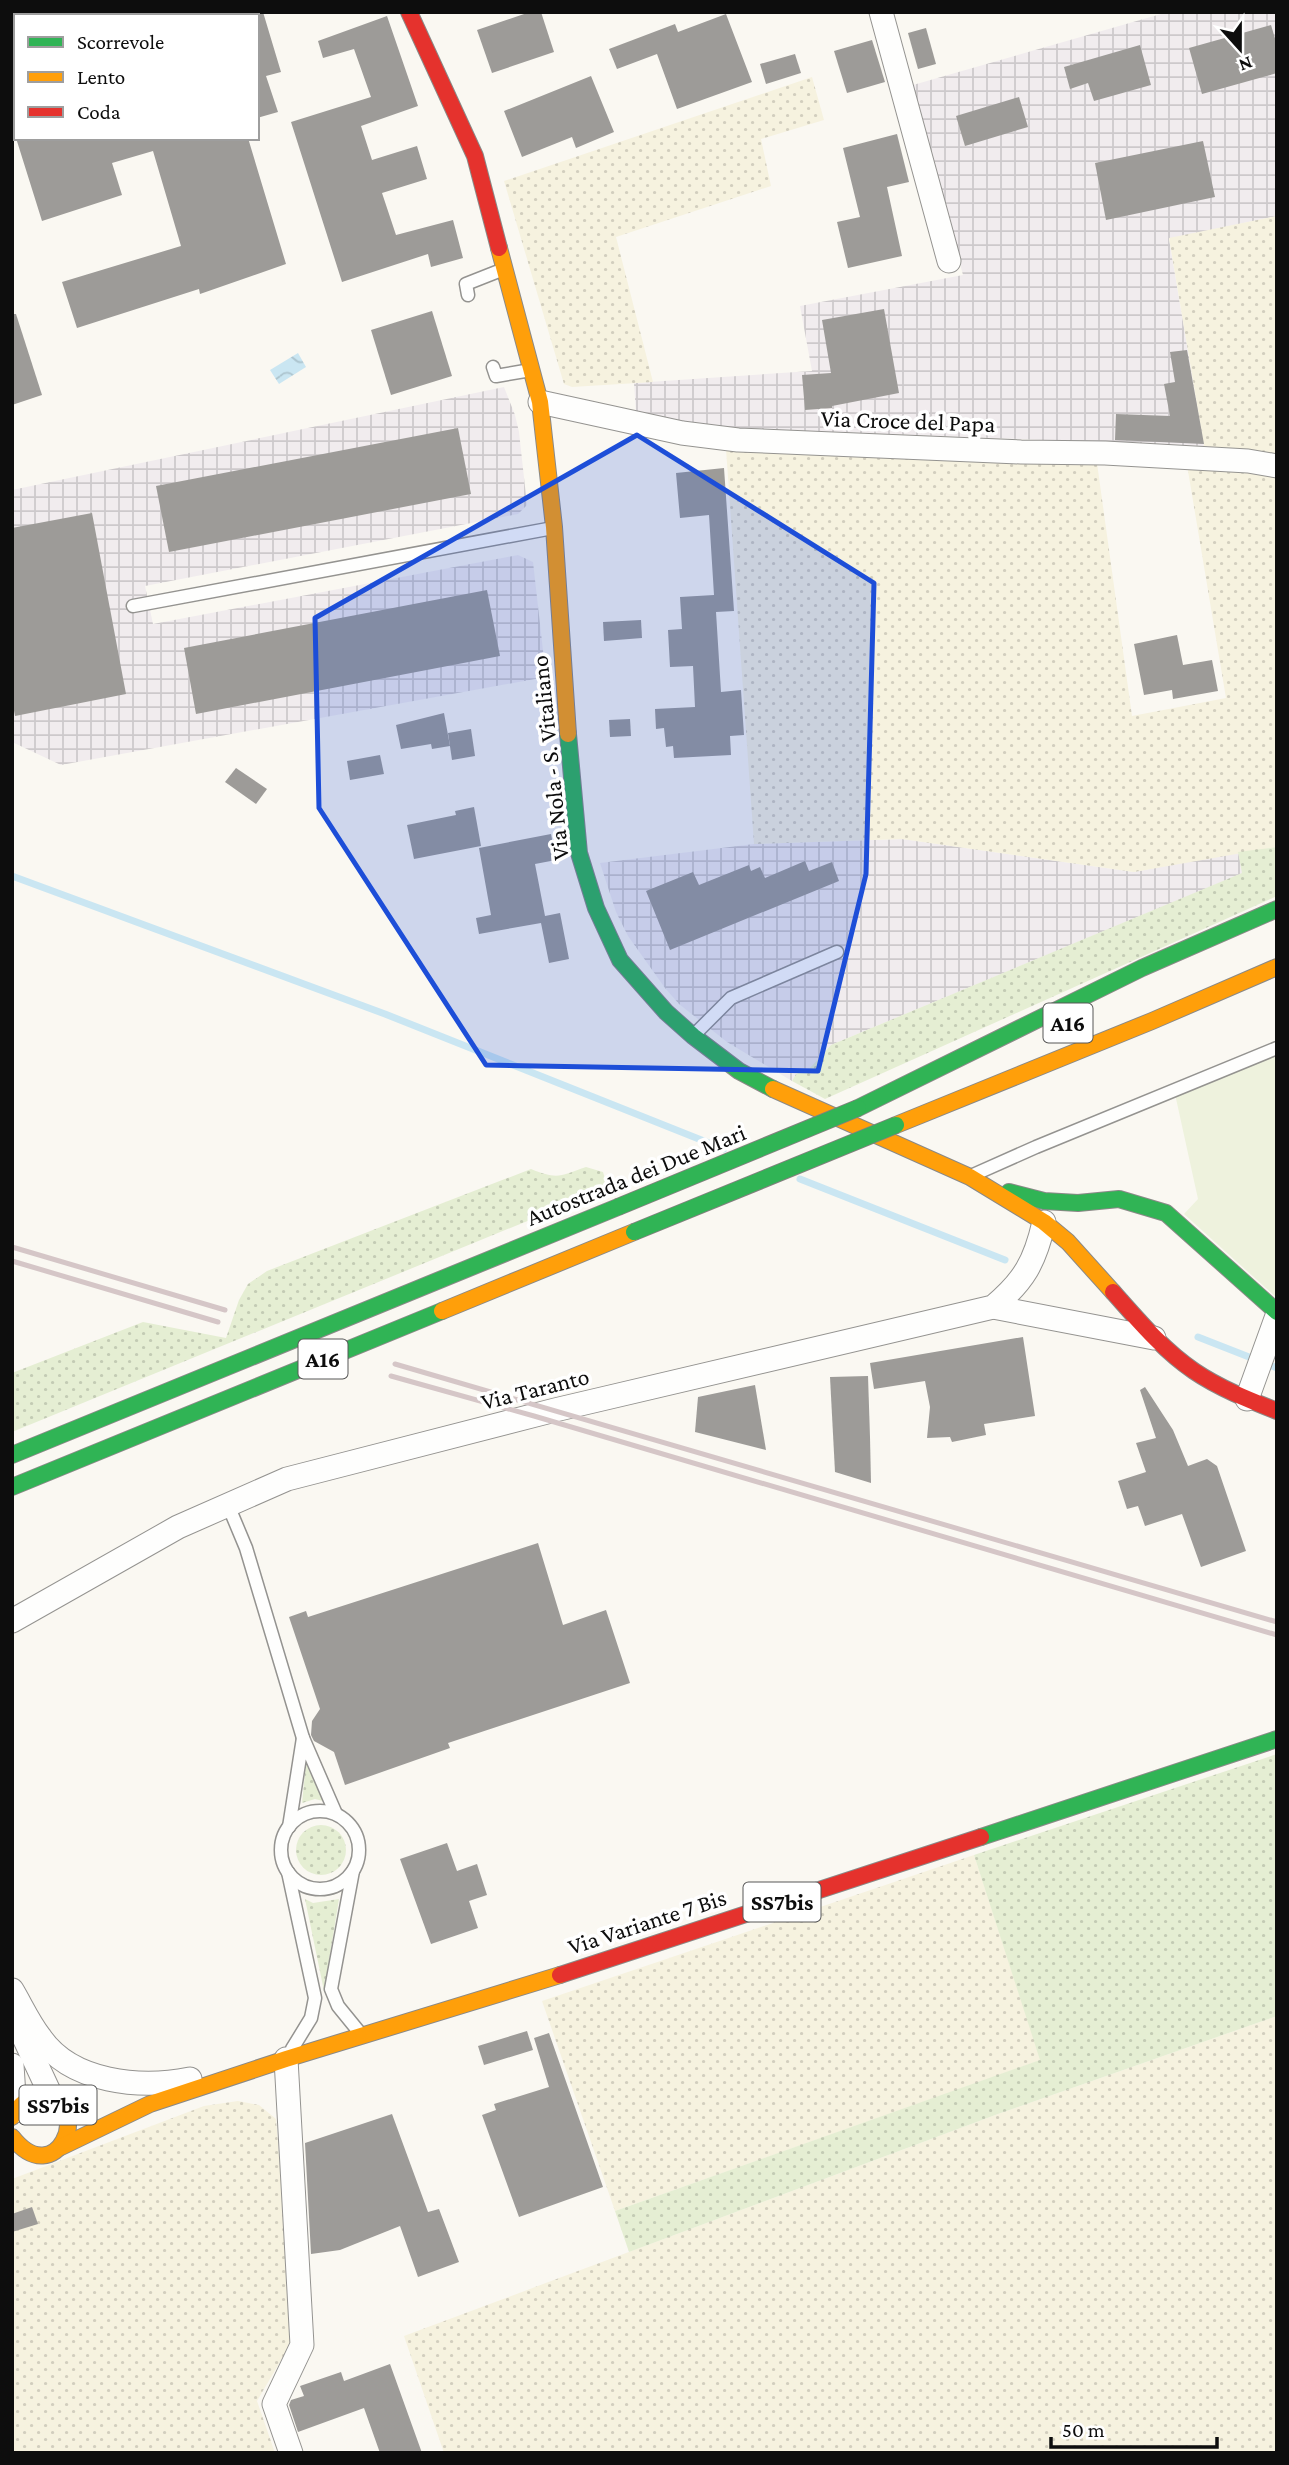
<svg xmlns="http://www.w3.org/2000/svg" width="1289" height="2465" viewBox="0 0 1289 2465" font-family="'Crimson Pro',serif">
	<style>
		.industrial { fill: url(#industrial-grid) }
		.farmland { fill: url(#farmland-dots) }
		.grass { fill: url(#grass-dots) }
		.pitch { fill: #eef2dd }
		.water { fill: url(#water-waves) }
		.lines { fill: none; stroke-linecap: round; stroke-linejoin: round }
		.stream { stroke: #cae6f2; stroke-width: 7 }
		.building { fill: #9d9b98 }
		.lane-casing { stroke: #949390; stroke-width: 15 }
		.street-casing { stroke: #949390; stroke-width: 25 }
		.fast-casing { stroke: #8a8987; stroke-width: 18 }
		.slow-casing { stroke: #8a8987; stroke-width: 18 }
		.jam-casing { stroke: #8a8987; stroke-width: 18 }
		.lane { stroke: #fefefd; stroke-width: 12 }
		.street { stroke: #fefefd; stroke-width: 23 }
		.fast { stroke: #30b455; stroke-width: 16 }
		.slow { stroke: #ff9f0a; stroke-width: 16 }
		.jam { stroke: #e5322d; stroke-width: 16 }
		.rail { stroke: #d5c6c7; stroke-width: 5 }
		.fast-bridge-casing { stroke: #81807d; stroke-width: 18; stroke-linecap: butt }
		.fast-bridge { stroke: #30b455; stroke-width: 16 }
		.marked { fill: #1d4ed8; fill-opacity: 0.2; stroke: #1d4ed8; stroke-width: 5; stroke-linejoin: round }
		.labels { text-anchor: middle; stroke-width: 7; stroke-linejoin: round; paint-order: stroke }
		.shield { fill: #fff; stroke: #565656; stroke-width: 2 }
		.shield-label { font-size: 23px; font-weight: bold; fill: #0d0d0d }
		.street-label { font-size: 24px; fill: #0d0d0d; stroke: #fff }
	</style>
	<defs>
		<pattern id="industrial-grid" width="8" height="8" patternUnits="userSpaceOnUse" patternTransform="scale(1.75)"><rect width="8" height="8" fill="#f1ecee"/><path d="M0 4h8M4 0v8" fill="none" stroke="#cdc9cb"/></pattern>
		<pattern id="farmland-dots" width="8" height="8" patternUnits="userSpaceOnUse" patternTransform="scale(1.75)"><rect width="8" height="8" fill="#f6f2df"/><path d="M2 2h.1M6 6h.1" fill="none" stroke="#d2cebe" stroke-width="1.8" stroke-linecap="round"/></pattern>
		<pattern id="grass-dots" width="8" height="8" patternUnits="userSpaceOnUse" patternTransform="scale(1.75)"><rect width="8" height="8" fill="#e5eed3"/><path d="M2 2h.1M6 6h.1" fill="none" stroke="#c3cbb4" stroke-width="1.8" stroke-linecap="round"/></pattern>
		<pattern id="water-waves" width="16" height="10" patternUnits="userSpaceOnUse" patternTransform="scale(1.75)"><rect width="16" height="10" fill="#cae6f2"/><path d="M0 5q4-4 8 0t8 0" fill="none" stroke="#acc4ce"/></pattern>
	</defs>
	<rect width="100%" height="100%" fill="#faf8f2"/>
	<g class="industrial">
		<path d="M1168 12H1277V216L1169 239 1204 446 702 427 636 413 634 383 812 371 800 306 963 275 913 85Z"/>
		<path d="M504 387 515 415 519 432 527 505 518 514 145 586 153 624 518 555 533 562 546 677 61 765 12 742V490Z"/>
		<path d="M902 839 1134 872 1238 852 1243 873 831 1045 810 1069 796 1074 792 1081 727 1042 679 1004 665 988 628 936 616 912 600 863 754 844Z"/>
	</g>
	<g class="farmland">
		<path d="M812 77 824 120 761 139 771 186 616 237 653 382 572 387 564 384 504 181Z"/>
		<path d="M1277 216V457L1204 446 1169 238Z"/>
		<path d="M726 449 1097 463 1132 716 1226 698 1187 465 1277 475V847L1134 872 902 839 754 844Z"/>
		<path d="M974 1855 1041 2060 615 2211 542 2001Z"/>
		<path d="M1277 2016V2453H444L404 2336 998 2114Z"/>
		<path d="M238 2101 259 2105 276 2119 294 2338 257 2401 275 2453H12V2179L204 2106Z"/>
	</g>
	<g class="grass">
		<path d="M1277 847V896L825 1099 792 1081 796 1074 810 1068 831 1045 1242 873 1238 852Z"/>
		<path d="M586 1167 603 1172 608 1188 12 1432V1373L143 1322 226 1338 239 1300 248 1284 267 1271 531 1169C558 1180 560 1176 586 1167Z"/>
		<path d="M1277 1754V2016L998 2114 629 2252 615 2211 1040 2060 974 1855Z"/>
		<path d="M306 1764 323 1801 315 1799 302 1803Z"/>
		<circle cx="321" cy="1850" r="25"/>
		<path d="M305 1899 313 1903 339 1899 324 1991Z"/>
	</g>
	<path class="pitch" d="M1277 1055V1298L1184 1214 1198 1199 1175 1094Z"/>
	<path class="water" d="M298 353 306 367 279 384 270 370Z"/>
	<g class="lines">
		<g class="stream">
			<path d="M12 876 385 1014 724 1149"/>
			<path d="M800 1179 1005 1260"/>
			<path d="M1198 1337 1277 1368"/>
		</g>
	</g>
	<g class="building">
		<path d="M257 12H263L281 72 266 76 278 112 257 118Z"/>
		<path d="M530 12H541L554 52 492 73 477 30Z"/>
		<path d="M726 14 752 82 677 109 657 54 617 69 609 49 675 24 678 32Z"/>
		<path d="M387 16 418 106 361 126 372 160 417 146 427 179 382 193 396 235 453 220 463 258 431 267 428 254 342 282 291 122 371 97 354 49 323 58 318 41Z"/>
		<path d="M1271 25 1277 45V73L1202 94 1189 48Z"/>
		<path d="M926 28 936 64 918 69 908 33Z"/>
		<path d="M872 40 885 82 847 93 834 51Z"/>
		<path d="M1140 45 1151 85 1094 101 1088 83 1070 89 1064 67Z"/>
		<path d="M795 54 801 73 766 84 760 64Z"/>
		<path d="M591 76 614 132 576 148 572 137 522 157 504 111Z"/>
		<path d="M1019 97 1028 127 965 146 956 116Z"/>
		<path d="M897 134 909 182 887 187 902 256 848 268 837 222 860 217 843 148Z"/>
		<path d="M16 138H248L286 264 200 294 199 289 77 328 62 282 181 246 153 151 112 163 122 195 42 221Z"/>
		<path d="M1203 141 1215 197 1106 220 1095 163Z"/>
		<path d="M884 309 899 393 832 406V408L805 410 802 375 831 373 822 320Z"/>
		<path d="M432 311 452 376 391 395 371 330Z"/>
		<path d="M12 314H16L42 395 12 405Z"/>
		<path d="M1187 350 1204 444 1115 440 1116 414 1170 416 1164 384 1175 382 1170 352Z"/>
		<path d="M458 428 471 494 169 552 156 486Z"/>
		<path d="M724 468 734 611 716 612 721 692 741 690 744 735 730 736 731 755 674 758 673 746 666 747 664 728 656 729 655 709 695 707 693 666 670 667 668 630 682 629 680 597 714 595 709 515 680 518 676 473Z"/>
		<path d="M92 513 126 694 15 716 12 700V528Z"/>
		<path d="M487 590 500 656 196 714 184 648Z"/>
		<path d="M641 620 642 638 604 641 603 622Z"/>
		<path d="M1177 635 1183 665 1212 660 1218 691 1173 699 1172 690 1144 695 1134 644Z"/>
		<path d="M444 713 450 746 432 749 431 744 401 749 396 725Z"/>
		<path d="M630 719 631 736 610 737 609 720Z"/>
		<path d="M471 729 475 756 452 760 448 733Z"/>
		<path d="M380 755 384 774 350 780 347 761Z"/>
		<path d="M236 768 267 789 256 804 225 782Z"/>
		<path d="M474 807 481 846 414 859 407 825 456 815 455 811Z"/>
		<path d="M551 834 556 860 535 864 545 916 560 913 569 959 549 963 541 923 479 934 476 918 491 915 479 848Z"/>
		<path d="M805 861 809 871 832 862 839 881 670 950 646 891 693 872 699 885 749 865 751 871 760 867 765 878Z"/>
		<path d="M1023 1337 1035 1416 984 1424 986 1435 952 1442 950 1437 927 1438 930 1407 925 1381 874 1389 870 1363Z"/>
		<path d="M868 1376 870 1437 871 1483 835 1472 830 1377Z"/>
		<path d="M755 1385 766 1450 695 1432 698 1397Z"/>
		<path d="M1145 1387 1173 1430 1188 1466 1207 1459 1217 1466 1246 1551 1201 1567 1182 1514 1145 1526 1138 1506 1127 1509 1118 1481 1146 1472 1136 1443 1156 1438 1140 1390Z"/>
		<path d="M538 1543 563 1625 606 1610 630 1683 448 1743 450 1748 345 1785 334 1752 314 1741 311 1735 312 1721 320 1709 289 1617 306 1611 308 1617Z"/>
		<path d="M447 1843 457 1871 477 1864 487 1895 469 1901 478 1928 431 1944 400 1859Z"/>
		<path d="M527 2031 533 2050 484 2065 478 2046Z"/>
		<path d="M549 2033 603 2187 519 2217 482 2115 496 2110 494 2104 549 2087 534 2038Z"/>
		<path d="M392 2114 428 2212 439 2209 459 2262 418 2277 400 2226 340 2250 311 2254 305 2143Z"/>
		<path d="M32 2207 38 2224 12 2232V2214Z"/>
		<path d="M390 2364 422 2453H380L364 2408 298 2432 289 2405 291 2400 304 2396 300 2386 341 2372 344 2381Z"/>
	</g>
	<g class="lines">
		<g class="lane-casing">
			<g id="lane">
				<path d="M468 295 466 284 504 269"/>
				<path d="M493 367 496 376 531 370"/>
				<path d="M133 606 553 528"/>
				<path d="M693 1036 731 998 837 952"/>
				<path d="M973 1175 1036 1147 1277 1048"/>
				<path d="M228 1505 246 1548 303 1738"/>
				<circle cx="320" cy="1850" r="39"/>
				<path d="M289 1827 303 1738 336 1814"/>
				<path d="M353 1871 331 1989 338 2006 360 2033"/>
				<path d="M288 1872 315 1998 311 2018 292 2049"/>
			</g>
		</g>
		<g class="street-casing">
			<g id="street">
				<path d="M881 12 949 261"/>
				<path d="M540 402 682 433 738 440 1021 452 1105 453 1248 461 1277 466"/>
				<path d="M993 1307 1154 1338"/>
				<path d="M1247 1399 1277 1316"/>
				<path d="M12 1621 178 1527 287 1479 555 1410 993 1307C1024 1281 1035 1262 1044 1222"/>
				<path d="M12 1990C21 2005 29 2023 40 2037 71 2083 141 2089 190 2079"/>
				<path d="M18 2025 54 2102"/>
				<path d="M286 2059 302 2345 274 2404 291 2453"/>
				<path d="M12 2065 15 2111"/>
			</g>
		</g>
		<g class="fast-casing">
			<g id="fast">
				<path d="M568 734 579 853 596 908 620 960 666 1012 693 1036 739 1071 773 1089"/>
				<path d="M858 1108 1142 968 1277 909"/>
				<path d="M1009 1192 1044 1201 1078 1203 1119 1199 1166 1213 1277 1312"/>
				<path d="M12 1455 618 1207"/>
				<path d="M12 1487 442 1311"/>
				<path d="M981 1837 1277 1739"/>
			</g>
		</g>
		<g class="slow-casing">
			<g id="slow">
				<path d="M499 248 540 402 554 527 568 734"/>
				<path d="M773 1089 970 1177 1044 1222 1068 1242 1113 1292"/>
				<path d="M896 1125 1152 1021 1277 967"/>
				<path d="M442 1311 634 1232"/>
				<path d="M12 2117C19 2105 29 2096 43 2098 95 2105 56 2193 12 2137"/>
				<path d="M61 2147 150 2104 286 2059 560 1975"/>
			</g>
		</g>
		<g class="jam-casing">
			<g id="jam">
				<path d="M409 12 475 156 499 248"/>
				<path d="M1113 1292C1138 1320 1163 1350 1194 1371 1219 1388 1249 1400 1277 1411"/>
				<path d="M560 1975 981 1837"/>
			</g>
		</g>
		<use href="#lane" class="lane"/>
		<use href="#street" class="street"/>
		<use href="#fast" class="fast"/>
		<use href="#slow" class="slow"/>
		<use href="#jam" class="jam"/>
		<g class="rail">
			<path d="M12 1247 225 1310"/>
			<path d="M12 1261 218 1322"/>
			<path d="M395 1364 1277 1622"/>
			<path d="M391 1376 534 1416 1277 1635"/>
		</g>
		<g class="fast-bridge-casing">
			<g id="fast-bridge">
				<path d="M618 1207 858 1108"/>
				<path d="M634 1232 896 1125"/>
			</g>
		</g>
		<use href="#fast-bridge" class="fast-bridge"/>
	</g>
	<path class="marked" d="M637 435 874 583 866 874 818 1071 486 1065 319 808 315 618Z"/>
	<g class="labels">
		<g class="shield">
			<rect x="1043.5" y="1003.5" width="49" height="39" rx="5"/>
			<rect x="298.5" y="1339.5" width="49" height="39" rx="5"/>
			<rect x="743.5" y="1882.5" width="77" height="39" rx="5"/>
			<rect x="19.5" y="2085.5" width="77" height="39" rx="5"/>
		</g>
		<g class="shield-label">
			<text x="1068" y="1031">A16</text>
			<text x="323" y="1367">A16</text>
			<text x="782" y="1910">SS7bis</text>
			<text x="58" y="2113">SS7bis</text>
		</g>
		<g class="street-label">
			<text transform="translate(908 421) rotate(2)" y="8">Via Croce del Papa</text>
			<text transform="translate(550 758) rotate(-96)" y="8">Via Nola - S. Vitaliano</text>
			<text transform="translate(636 1175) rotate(-22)" y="8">Autostrada dei Due Mari</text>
			<text transform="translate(535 1389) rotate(-14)" y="8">Via Taranto</text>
			<text transform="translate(647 1922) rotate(-18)" y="8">Via Variante 7 Bis</text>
		</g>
	</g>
	<rect width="1289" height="2465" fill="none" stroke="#0d0d0d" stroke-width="28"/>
	<rect x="14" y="14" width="245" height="126" fill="#ffffff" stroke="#9e9e9e" stroke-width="2"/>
	<rect x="28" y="37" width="35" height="10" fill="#30b455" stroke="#9e9e9e" stroke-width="2"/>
	<text x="77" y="49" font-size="21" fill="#0d0d0d">Scorrevole</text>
	<rect x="28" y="72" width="35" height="10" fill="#ff9f0a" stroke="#9e9e9e" stroke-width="2"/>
	<text x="77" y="84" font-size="21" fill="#0d0d0d">Lento</text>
	<rect x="28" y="107" width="35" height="10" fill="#e5322d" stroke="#9e9e9e" stroke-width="2"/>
	<text x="77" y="119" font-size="21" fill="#0d0d0d">Coda</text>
	<g transform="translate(1240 49) rotate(159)" stroke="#ffffff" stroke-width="5" paint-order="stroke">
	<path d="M0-5L12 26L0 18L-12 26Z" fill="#0d0d0d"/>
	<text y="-10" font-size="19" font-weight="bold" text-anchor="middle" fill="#0d0d0d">N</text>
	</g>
	<path d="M1051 2437v10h166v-10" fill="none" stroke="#0d0d0d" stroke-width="3.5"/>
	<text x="1062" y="2437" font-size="21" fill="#0d0d0d" stroke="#ffffff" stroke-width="5" paint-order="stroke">50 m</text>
</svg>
